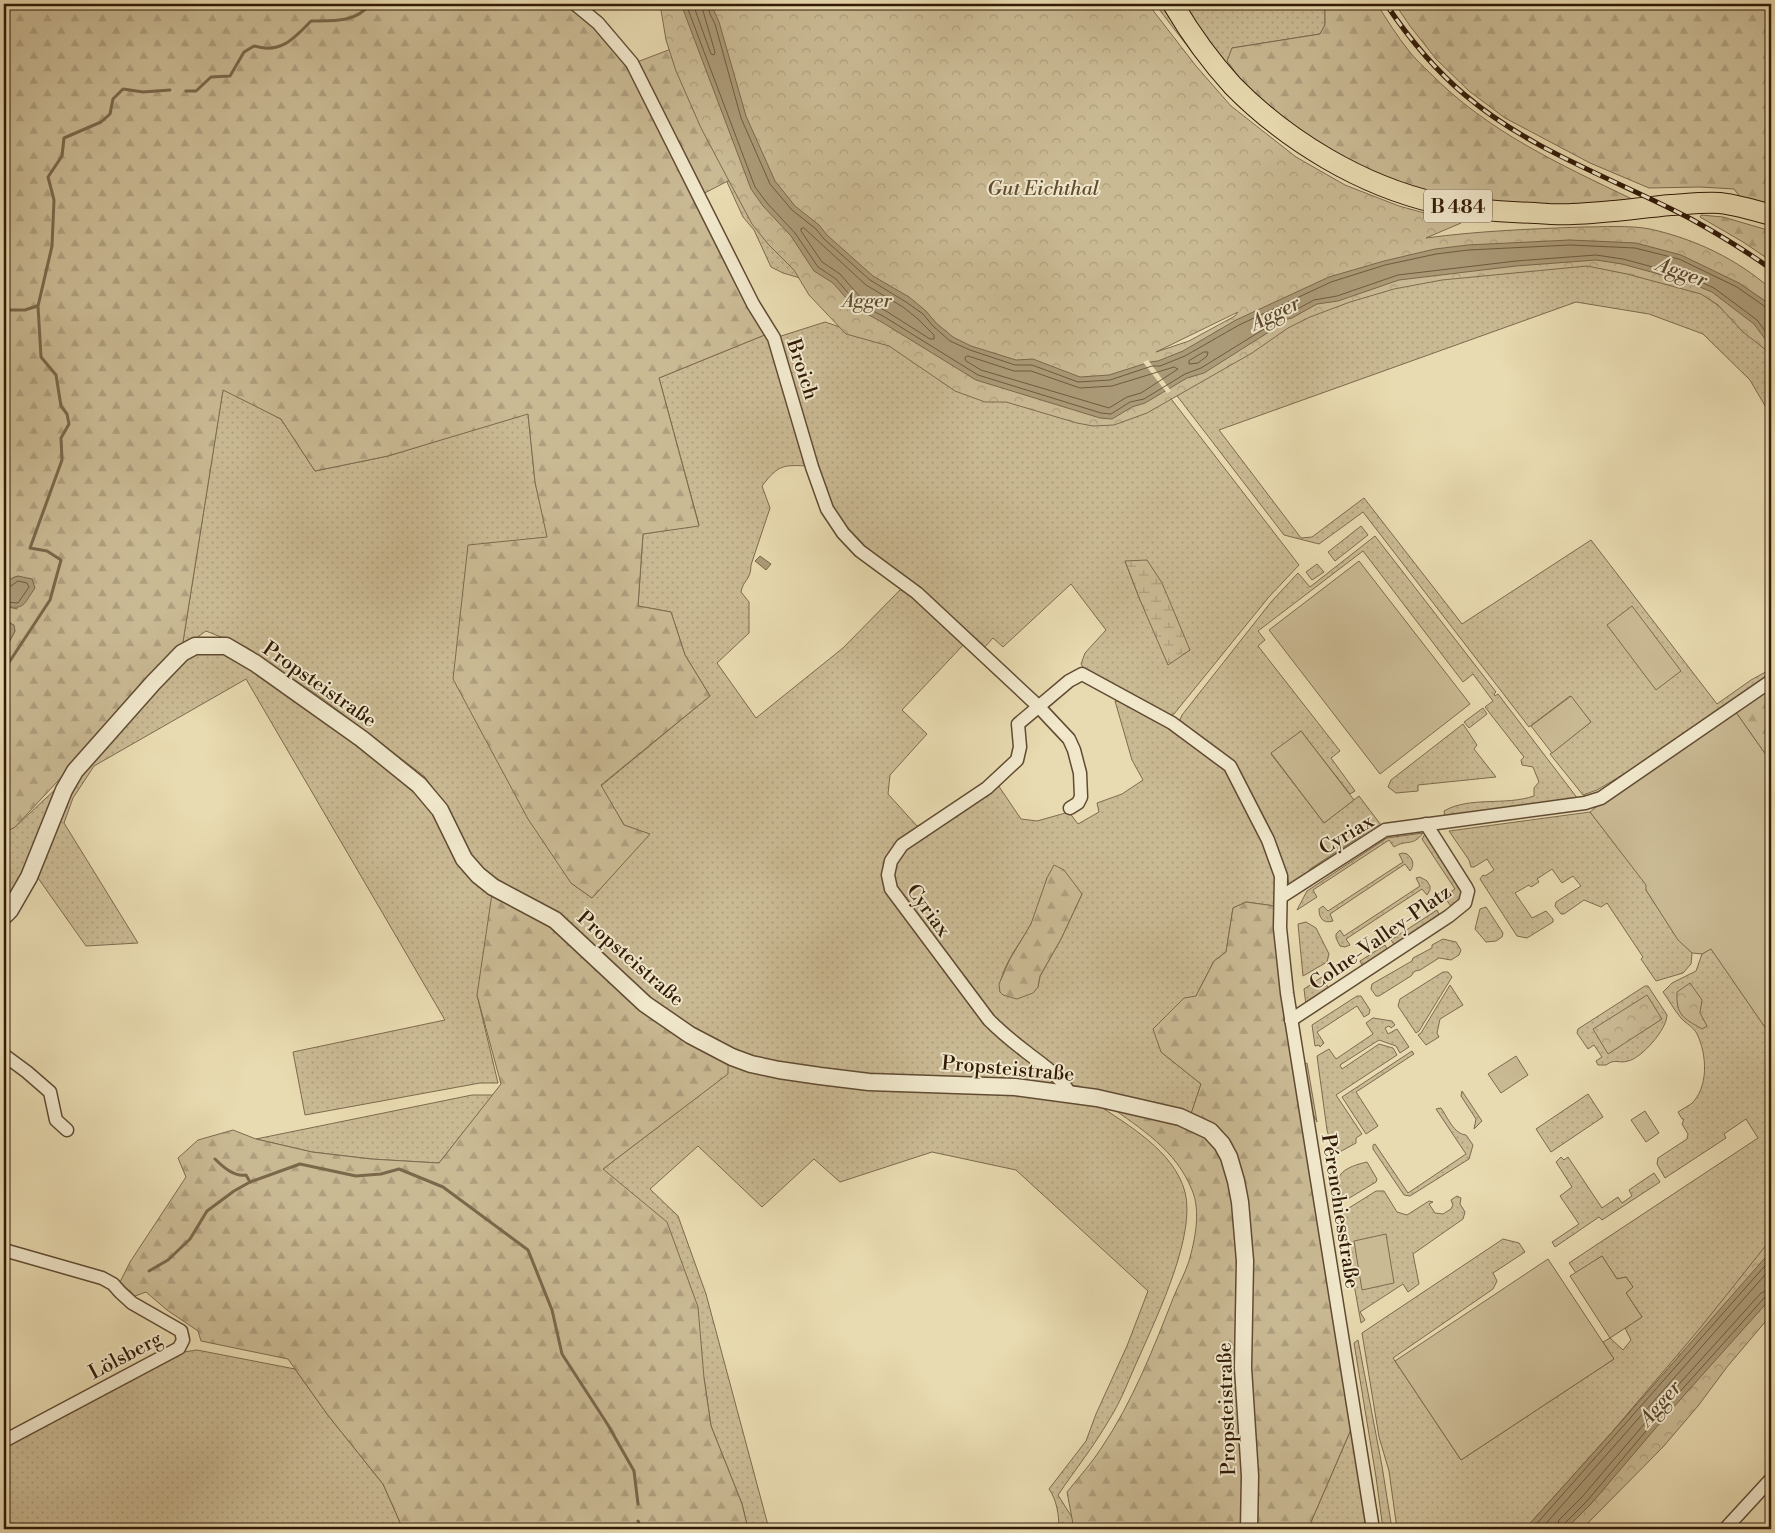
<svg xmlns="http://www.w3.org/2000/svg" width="1775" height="1533" viewBox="0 0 1775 1533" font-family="'Libre Bodoni',serif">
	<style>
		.grass { fill: url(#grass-dots); stroke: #7e6a4e; fill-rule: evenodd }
		.forest { fill: url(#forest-firs); stroke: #7e6a4e }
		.wetland { fill: url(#wetland-marsh); stroke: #7e6a4e }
		.park { fill: url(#park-crowns); stroke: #7e6a4e; fill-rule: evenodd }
		.garden { fill: #caba94; stroke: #7e6a4e }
		.water { fill: #ab9a77; stroke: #7b674a }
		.pier { fill: #e9dbb1 }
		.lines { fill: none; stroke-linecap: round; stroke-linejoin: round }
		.shore { stroke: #6f5a3f; stroke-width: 1 }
		.stream { stroke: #7b674a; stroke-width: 3 }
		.minor-casing { stroke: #604b32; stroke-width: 15 }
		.tertiary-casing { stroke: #604b32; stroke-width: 19 }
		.primary-casing { stroke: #331b07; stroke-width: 22 }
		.minor { stroke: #f1e8cc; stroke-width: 12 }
		.tertiary { stroke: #f1e8cc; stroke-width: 16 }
		.primary { stroke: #e9dbb1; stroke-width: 20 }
		.rail-casing { stroke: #331b07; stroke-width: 5 }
		.rail { stroke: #f1e8cc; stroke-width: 3; stroke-dasharray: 9; stroke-linecap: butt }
		.labels { text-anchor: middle; stroke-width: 4; stroke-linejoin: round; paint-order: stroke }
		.shield { fill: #f1e8cc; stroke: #6c5842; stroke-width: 1 }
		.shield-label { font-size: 19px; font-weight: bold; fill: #331b07 }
		.park-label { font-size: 20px; font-style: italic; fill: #604b31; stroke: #f1e8cc }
		.street-label { font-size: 20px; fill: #331b07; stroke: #f1e8cc }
		.water-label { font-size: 21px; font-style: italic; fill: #5d472e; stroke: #f1e8cc }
	</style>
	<defs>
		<pattern id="grass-dots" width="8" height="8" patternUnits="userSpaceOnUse" patternTransform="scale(1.25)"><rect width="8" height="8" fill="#caba94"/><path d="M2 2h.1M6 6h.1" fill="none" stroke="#ae9f7e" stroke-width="1.8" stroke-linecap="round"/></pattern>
		<pattern id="forest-firs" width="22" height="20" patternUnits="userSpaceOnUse" patternTransform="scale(1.25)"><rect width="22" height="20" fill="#caba94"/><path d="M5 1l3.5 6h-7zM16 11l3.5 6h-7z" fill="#ae9f7e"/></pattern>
		<pattern id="wetland-marsh" width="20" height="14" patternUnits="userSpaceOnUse" patternTransform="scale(1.25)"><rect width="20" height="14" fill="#caba94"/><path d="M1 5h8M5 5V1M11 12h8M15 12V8" fill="none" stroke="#ae9f7e"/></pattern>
		<pattern id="park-crowns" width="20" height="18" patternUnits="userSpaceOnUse" patternTransform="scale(1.25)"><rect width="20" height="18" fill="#caba94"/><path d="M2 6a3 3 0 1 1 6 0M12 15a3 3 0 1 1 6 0" fill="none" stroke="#ae9f7e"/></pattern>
	</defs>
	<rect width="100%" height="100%" fill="#e9dbb1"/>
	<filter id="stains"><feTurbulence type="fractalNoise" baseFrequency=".004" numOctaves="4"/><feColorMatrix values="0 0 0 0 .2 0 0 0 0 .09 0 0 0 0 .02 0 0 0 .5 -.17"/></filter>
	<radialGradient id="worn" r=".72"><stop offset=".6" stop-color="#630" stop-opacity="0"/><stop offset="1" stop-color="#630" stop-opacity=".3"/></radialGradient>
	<g class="grass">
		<path d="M1155 4H1160L1198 60Z"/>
		<path d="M1180 4H1325V25L1320 34 1232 48 1250 92 1242 86Z"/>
		<path d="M1475 4H1525L1476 8Z"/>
		<path d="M745 172 1165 391 1299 565 1268 598 1174 714 1169 716 1085 670 1081 664 1085 653 1106 630 1071 584 1003 647 993 638 982 650 861 547 830 505 778 337 825 322 852 331 800 278 783 273 771 267 754 230 743 217 727 182ZM1125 561 1190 650 1178 657 1140 600Z"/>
		<path d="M1562 261 1688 282 1771 347V416L1750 380 1703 334 1649 314 1576 302 1219 430 1301 538 1312 537 1364 498 1462 624 1591 540 1717 704 1751 680 1771 669V674L1629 771 1597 790 1583 795 1550 754 1591 722 1570 696 1529 727 1363 512 1319 544 1284 535 1171 388 1272 330 1388 285Z"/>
		<path d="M767 334 809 466C783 465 779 464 762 486L770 508 751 565C751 580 743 580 741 592L749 602V633L717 663 756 718 843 648 900 590H906L965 643 902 710 927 734 890 775 888 794 917 826 978 800 998 785 1021 819 1037 821 1069 812 1078 824 1099 812 1097 803 1122 794 1143 780 1132 760 1115 701 1127 702 1169 725 1225 767 1266 841 1277 874 1275 906 1246 902 1233 908 1226 952 1214 961 1196 996 1161 1052 1201 1084 1191 1114 1092 1092 1079 1086 870 1075 779 1065 477 995 498 1083H480L305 1115 293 1052 445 1020 246 679 94 766 73 798 64 823 138 943 86 946 38 878 69 794 83 774 188 655 205 649 255 663 442 800 424 776 323 699 246 647 206 631 182 648 223 389 281 419 315 471 388 456 528 413 535 482 548 537 571 883 592 898 649 834 624 825 601 786 710 696 685 655 671 612 638 606 643 534 699 525 659 378ZM1047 878 1082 894 1061 939 1040 976 1038 987 1000 992C998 970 1020 944 1030 926 1038 911 1043 894 1047 878Z"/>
		<path d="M1361 526 1368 535 1335 561 1328 552Z"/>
		<path d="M1375 536 1496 692 1494 694 1495 696 1498 694 1578 799 1445 817 1444 811C1470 796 1505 806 1534 796V788L1539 782 1533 767 1522 765 1521 760 1524 757 1485 707 1493 701 1473 674 1463 682 1363 551 1258 631 1265 640 1258 646 1340 751 1331 758 1355 791 1350 794 1301 731 1271 754 1324 823 1359 796 1381 825 1373 828 1310 869 1308 874 1289 885 1287 873 1249 793 1182 726 1180 720 1182 715 1271 602 1298 573 1310 587Z"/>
		<path d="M1317 564 1324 572 1312 580 1306 572Z"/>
		<path d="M1483 708 1487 714 1469 728 1464 722Z"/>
		<path d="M1463 724 1477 745 1474 749 1496 777 1418 785V791L1396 793 1388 787 1391 780Z"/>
		<path d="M75 771 31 862 4 905V833L15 827Z"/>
		<path d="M1590 812 1647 885 1646 890 1678 939 1692 953 1691 964 1683 973 1656 981 1641 959 1643 957 1607 903 1601 907 1584 900 1564 914H1561L1555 906 1556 902 1581 886 1573 876 1562 883 1552 869 1537 879 1539 882 1531 887 1529 885 1515 893 1532 918 1546 911 1553 919V922L1527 938 1517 936 1480 879 1483 875 1485 876 1494 870 1487 859 1474 867H1471L1469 860 1449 831Z"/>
		<path d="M1423 833C1413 847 1406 839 1394 847L1389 840 1313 890 1317 897 1297 910 1307 891 1387 838Z"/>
		<path d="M1425 834 1458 882 1462 897 1452 908 1444 896 1455 889 1422 839Z"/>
		<path d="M1403 853 1407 854C1413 859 1415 865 1410 871L1405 864 1330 914 1333 921C1323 924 1319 918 1319 909L1323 906 1328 911 1403 862 1399 854Z"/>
		<path d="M1420 877 1427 881 1430 886V890L1427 895 1422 889 1346 939 1350 945 1345 947 1340 946 1336 938V934L1340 930 1344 936 1420 886 1416 878Z"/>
		<path d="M1486 907 1503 933 1502 937 1496 941 1486 942 1475 929 1480 909Z"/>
		<path d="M1437 910 1439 914 1395 946 1391 940Z"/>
		<path d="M1306 922 1316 928 1329 954 1327 962 1303 976 1298 924Z"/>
		<path d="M1443 939 1456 942 1461 950 1459 955 1451 960 1439 958 1420 970 1415 971 1411 976 1379 996H1376L1371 989 1372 984 1412 961 1413 958 1432 948V945Z"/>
		<path d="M1385 945 1388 951 1363 967 1360 961Z"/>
		<path d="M1711 948 1771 1036V1251L1622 1421 1525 1529H1397L1389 1471 1379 1437 1362 1333 1503 1239 1519 1243 1525 1252 1493 1273 1497 1281 1493 1289 1393 1358 1461 1460 1614 1359 1603 1342 1610 1338 1623 1350 1631 1340 1625 1328 1642 1317 1626 1293 1633 1287 1626 1277 1617 1279 1602 1256 1576 1273 1569 1263 1758 1138 1746 1119 1724 1134 1726 1138 1665 1178 1657 1164 1658 1158 1687 1139 1688 1134 1682 1124 1684 1119H1682L1678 1112C1682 1109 1687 1107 1691 1104 1709 1088 1707 1054 1697 1034 1693 1026 1686 1024 1681 1018 1674 1010 1669 1000 1663 992L1672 983 1696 971 1702 954Z"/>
		<path d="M1443 972H1448L1452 977 1419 1031 1416 1033 1398 1006 1400 999Z"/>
		<path d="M1322 977 1329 989 1306 1005 1304 989Z"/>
		<path d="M1450 985 1463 1005 1440 1019 1437 1033 1439 1037 1426 1045 1418 1035 1421 1033Z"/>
		<path d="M1645 986H1648L1667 1015C1667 1029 1642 1058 1628 1061 1618 1064 1616 1058 1606 1065H1598L1596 1061 1602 1057 1594 1045 1588 1049 1577 1033 1578 1029Z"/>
		<path d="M1357 996H1361L1370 1010 1369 1014 1364 1017 1357 1006 1317 1032 1324 1043 1320 1047 1319 1045 1315 1046 1312 1025Z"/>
		<path d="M1373 1018 1392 1021 1395 1025 1391 1028 1389 1026 1385 1028 1388 1034 1397 1029 1409 1047 1400 1053 1396 1046 1379 1040 1340 1065 1342 1069 1379 1044 1393 1048 1397 1055 1336 1095 1362 1134 1356 1138V1143L1334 1155 1327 1130 1317 1056 1329 1049 1336 1059 1373 1034 1366 1023Z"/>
		<path d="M1412 1051 1414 1054 1356 1092 1378 1126 1366 1134 1342 1097Z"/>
		<path d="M728 1060 1095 1103C1128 1125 1174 1151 1185 1192 1196 1235 1158 1314 1140 1355 1130 1376 1122 1400 1109 1420 1094 1446 1075 1470 1058 1495L1073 1519 1074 1529H1059C1059 1516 1057 1500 1049 1489L1086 1441 1096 1414 1127 1346 1148 1291 1016 1170 932 1152 840 1182 814 1159 762 1207 698 1146 650 1189 678 1216 706 1294 769 1529H748L742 1504 711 1426 704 1378 603 1169 727 1074Z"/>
		<path d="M1307 1063 1317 1122 1311 1110 1304 1065Z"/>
		<path d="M1462 1091 1482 1121 1474 1129 1476 1119 1461 1096Z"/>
		<path d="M1588 1094 1603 1117 1551 1152 1536 1129Z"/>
		<path d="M472 1095H493L439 1163 371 1159 312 1152 256 1139Z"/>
		<path d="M1441 1108C1448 1118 1454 1134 1466 1135L1473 1145 1469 1159 1410 1196 1404 1195 1373 1149V1145L1375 1144 1408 1193 1466 1154 1436 1109Z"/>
		<path d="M1561 1157 1564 1160 1568 1157 1602 1208 1618 1197 1622 1203 1632 1196 1629 1190 1654 1173 1660 1182 1602 1220 1599 1217 1555 1247 1552 1242 1579 1224 1560 1196 1572 1187 1556 1162Z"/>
		<path d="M1367 1162 1377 1179 1376 1182 1346 1200H1342C1341 1194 1338 1185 1339 1179 1340 1169 1358 1164 1367 1162Z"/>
		<path d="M1376 1191H1384L1397 1212 1407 1215 1429 1201 1433 1202 1429 1204 1435 1213 1443 1214 1451 1209 1453 1205 1451 1200 1457 1196 1461 1198 1460 1204 1465 1212 1463 1219 1413 1254 1419 1284 1408 1292 1403 1284 1360 1312 1365 1320 1361 1323 1341 1213Z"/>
		<path d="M1358 1340 1382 1466 1392 1529H1383L1376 1477 1354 1343Z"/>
		<path d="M197 1350 295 1369 327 1414 383 1484 403 1529H4V1446L163 1361 184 1352Z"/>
		<path d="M1352 1427 1368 1529H1308Z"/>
	</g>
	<g class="forest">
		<path d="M4 4H564L592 26 629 65 679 46 745 172 697 197 767 334 659 378 699 526 643 534 638 606 671 612 685 655 710 696 601 785 624 825 650 834 592 898 571 883 528 819 453 679 468 545 547 537 535 482 528 414 388 456 315 471 281 419 223 390 182 648 15 827 4 833V652L15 631 11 623 4 621V606L17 609 18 576C11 578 7 581 4 589Z"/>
		<path d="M1325 4H1377C1387 20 1397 36 1409 51 1415 59 1423 66 1430 73 1487 131 1559 164 1632 199L1578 206 1473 203 1397 182 1327 151 1250 92 1227 61 1232 48 1320 34 1325 25Z"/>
		<path d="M1395 4H1475L1476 8 1525 4H1771V205L1741 198 1734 189 1700 187 1649 188 1590 163 1505 118 1469 91 1436 59 1410 26Z"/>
		<path d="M1701 215 1723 217 1771 231V261L1743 242 1700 217Z"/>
		<path d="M1771 686V762L1735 711Z"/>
		<path d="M1054 865 1064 870 1082 894 1061 939 1040 976 1038 987 1033 993 1017 999 1003 995 1000 992 999 984 1010 959 1031 924 1047 878Z"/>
		<path d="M493 887 590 954 728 1060V1074L603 1169 667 1222 698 1307 704 1378 711 1426 742 1504 748 1529H403L383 1484 327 1414 288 1359 201 1341 198 1331 167 1310 146 1292 135 1296 120 1282 130 1262 186 1177 178 1158 198 1140 233 1130 256 1139 312 1152 371 1159 439 1163 501 1084 477 995Z"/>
		<path d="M1246 902 1275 906 1352 1427 1308 1529H1257L1255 1467 1239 1164 1191 1114 1201 1084 1161 1052 1153 1029 1184 998 1196 996 1214 961 1226 952 1233 908Z"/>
		<path d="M1108 1105 1171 1120 1202 1133 1221 1153 1235 1207 1243 1449 1242 1529H1074L1067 1492C1079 1477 1092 1463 1102 1447 1133 1401 1154 1347 1174 1296 1179 1284 1185 1273 1189 1261 1195 1240 1201 1211 1192 1190 1176 1150 1141 1129 1108 1105Z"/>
	</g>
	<path class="wetland" d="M1147 560 1162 583 1190 650 1168 665 1140 600 1125 561Z"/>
	<g class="park">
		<path d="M660 4H1148L1196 66 1231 106 1296 157 1345 185 1399 206 1461 223 1426 238C1478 231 1529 229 1582 227 1603 227 1629 225 1650 229 1695 239 1737 259 1771 289V354L1743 332 1718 305 1701 294 1627 274 1587 266 1442 280 1394 289 1350 302 1310 317 1288 328 1252 353 1147 413 1114 425 1093 426 1077 423 1006 402H985L955 391 889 346 846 334 809 295 794 270 768 244 752 224 729 181 701 128 676 71 666 40ZM1238 312 1235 316 1189 341 1156 352Z"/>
		<path d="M1690 983 1702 1000 1700 1013 1707 1026 1702 1029C1683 1018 1676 1015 1677 992Z"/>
		<path d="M1647 995 1662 1019 1608 1054 1593 1029Z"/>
		<path d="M1771 1239V1315L1727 1367 1698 1406 1663 1447 1582 1529H1524L1557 1497 1701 1327Z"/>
	</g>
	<g class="garden">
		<path d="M1359 561 1470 704 1380 774 1269 630Z"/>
		<path d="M1632 606 1681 671 1656 690 1607 625Z"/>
		<path d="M1571 696 1591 722 1552 753 1531 726Z"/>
		<path d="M1735 711 1771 762V1036L1711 949 1702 954 1692 953 1678 940 1646 890V885L1590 812 1616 791Z"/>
		<path d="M1301 731 1354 800 1324 823 1271 753Z"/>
		<path d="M1516 1056 1528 1075 1501 1093 1488 1074Z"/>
		<path d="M1645 1111 1659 1133 1646 1142 1631 1120Z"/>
		<path d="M1386 1234 1394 1283 1362 1290 1354 1241Z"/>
		<path d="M1602 1256 1617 1279 1626 1277 1633 1287 1626 1293 1642 1317 1610 1338 1570 1276Z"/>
		<path d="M1548 1259 1614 1359 1461 1460 1395 1361Z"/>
	</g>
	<g class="water">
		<path d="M681 4H711L719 22 746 116 775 181 795 206 819 225 827 235 873 276 909 297 926 311 936 323 953 337 971 346 1016 360 1033 359 1080 377 1109 375 1150 362 1158 361 1183 351 1236 320 1329 277 1384 261 1435 249 1468 245 1570 240 1636 243 1681 255 1739 283 1771 305V347L1754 324 1712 292 1688 282 1622 264 1596 260 1516 266 1399 280 1338 301 1317 304 1292 318 1279 321 1272 330 1204 373 1187 378 1145 403 1132 407 1112 419 1100 418 976 380 880 321 854 307 833 283 814 271 791 236 763 206 751 189Z"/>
		<path d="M760 556 771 564 766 570 755 561Z"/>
		<path d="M18 576 32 579 35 588C23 605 25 610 4 606 4 592 2 580 18 576Z"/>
		<path d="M4 621 14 625 15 631 4 652Z"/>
		<path d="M1771 1251V1298L1671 1410 1591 1504 1566 1529H1525L1622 1421Z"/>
	</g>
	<path class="pier" d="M1148 360 1168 387 1171 391 1167 393 1143 362Z"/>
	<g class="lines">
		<g class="shore">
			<path d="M686 4 755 187 767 203 795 233 818 267 836 279 857 303 883 316 978 375 1101 413 1111 414 1130 402 1144 399 1185 374 1201 368 1269 326 1277 317 1290 313 1314 300 1337 296 1398 275 1516 261 1596 255 1623 259 1664 270 1690 277 1714 288 1757 320 1771 339"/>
			<path d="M693 4 711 54 714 55 715 52 701 4"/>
			<path d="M707 4 710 14 715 24 741 118 770 184 792 210 816 229 824 239 870 280 906 302 923 314 933 326 950 341 970 350 1015 365H1032L1078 382 1110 380 1152 366H1160L1185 356 1239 325 1331 282 1385 265 1436 254 1468 250 1570 245 1635 248 1679 259 1737 287 1767 308 1771 309"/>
			<path d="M804 228 866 285 903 307 918 319 934 335V339H930L886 311 861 298 840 274 822 262 801 231V229Z"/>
			<path d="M1204 352H1208L1207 356 1198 363 1189 364V361Z"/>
			<path d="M968 356 1014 371H1031L1080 388 1112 386 1174 367 1178 369 1141 393 1127 397 1109 408 981 370 966 361 965 358Z"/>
			<path d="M4 588H8L18 581 27 583 29 587 18 603 4 602"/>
			<path d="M1532 1529 1771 1259"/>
			<path d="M1541 1529 1771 1268"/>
			<path d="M1556 1529 1559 1520 1582 1497 1663 1402 1761 1293 1771 1289"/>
			<path d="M1563 1529 1564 1524 1587 1501 1667 1406 1765 1297 1771 1295"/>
		</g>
		<g class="stream">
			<path d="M186 91H196L211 77 230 76 244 52 254 46C280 54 294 39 311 21 332 21 356 23 370 4"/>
			<path d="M4 310H25L37 306"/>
			<path d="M4 670 50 600 61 560 47 551 30 548 62 460 61 438 69 424 67 414 61 406 56 375 41 357 38 306 52 246 54 200 48 177 62 156 64 138 101 122 110 114 113 99 123 89 143 92 170 90"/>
			<path d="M215 1159C223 1167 234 1177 246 1175L250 1182 300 1164 356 1176 381 1174 399 1169 443 1187 528 1250 552 1310 562 1354 608 1425 634 1471 638 1504"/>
			<path d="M149 1271 168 1260 190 1239 207 1211 234 1191 250 1182"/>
			<path d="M638 1521 642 1529"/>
		</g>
		<g class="minor-casing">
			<g id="minor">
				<path d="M575 4 598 23 632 63 753 304 774 338 812 467 827 509 843 533 860 551 917 593 1038 706 1069 739 1074 750 1080 773 1081 797 1078 803 1070 808"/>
				<path d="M1281 897 1385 830 1585 803 1601 798 1771 681"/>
				<path d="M1291 1020 1449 916 1465 903 1468 891 1466 887 1426 824"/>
				<path d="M4 1055 27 1072 50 1092 56 1120 67 1130"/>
				<path d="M1070 1094C1061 1076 1040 1063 1025 1051 1012 1041 1000 1031 989 1020L891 889 888 875 891 861 902 845 987 788 1017 760 1020 747 1018 724 1069 681 1082 674 1172 723 1230 766 1268 840 1281 876 1280 928 1287 993 1373 1529"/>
				<path d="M4 1250 102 1278 113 1284 120 1292 132 1303 181 1331 183 1340 179 1348 4 1441"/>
				<path d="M1725 1529 1771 1479"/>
			</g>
		</g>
		<g class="tertiary-casing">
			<path id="tertiary" d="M4 916 10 910 29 877 64 790 75 771 153 683 182 653 195 646H226L255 663 362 739 419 785 440 810 464 859 478 875 493 887 555 920 645 1004 690 1035 732 1057 751 1064 779 1070 820 1076 869 1082 1015 1087 1097 1098 1180 1117 1210 1131 1222 1144 1229 1157 1236 1181 1240 1202 1245 1261 1243 1368 1250 1476 1249 1529"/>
		</g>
		<g class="primary-casing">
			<path id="primary" d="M1173 4C1190 33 1210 61 1233 86 1287 141 1362 186 1437 203 1469 210 1503 212 1535 213 1548 214 1560 215 1573 214 1605 213 1638 208 1671 205 1687 204 1704 202 1720 203 1737 205 1754 210 1771 215"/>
		</g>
		<use href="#minor" class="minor"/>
		<use href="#tertiary" class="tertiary"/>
		<use href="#primary" class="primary"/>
		<g class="rail-casing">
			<path id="rail" d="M1386 4C1408 37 1434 69 1465 95 1531 151 1615 179 1691 219 1718 234 1746 251 1771 269"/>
		</g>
		<use href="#rail" class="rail"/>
	</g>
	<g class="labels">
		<rect class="shield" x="1424" y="189.5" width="68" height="33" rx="4"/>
		<g class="shield-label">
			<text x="1458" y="213">B 484</text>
		</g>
		<g class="park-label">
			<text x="1043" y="195">Gut Eichthal</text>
			<text x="867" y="307">Agger</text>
		</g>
		<g class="street-label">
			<text transform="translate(803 369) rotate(72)" y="7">Broich</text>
			<text transform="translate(320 684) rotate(35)" y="7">Propsteistraße</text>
			<text transform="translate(1346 834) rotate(-31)" y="7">Cyriax</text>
			<text transform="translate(929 910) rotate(54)" y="7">Cyriax</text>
			<text transform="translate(1380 937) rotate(-35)" y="7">Colne-Valley-Platz</text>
			<text transform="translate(631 958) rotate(41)" y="7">Propsteistraße</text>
			<text transform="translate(1008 1068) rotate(5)" y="7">Propsteistraße</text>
			<text transform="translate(1341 1211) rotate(81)" y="7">Pérenchiesstraße</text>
			<text transform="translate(125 1355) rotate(-28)" y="7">Lölsberg</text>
			<text transform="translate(1226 1409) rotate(-92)" y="7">Propsteistraße</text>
		</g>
		<g class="water-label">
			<text transform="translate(1682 272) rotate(20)" y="7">Agger</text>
			<text transform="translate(1275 313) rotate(-26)" y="7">Agger</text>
			<text transform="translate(1660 1403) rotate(-49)" y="7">Agger</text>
		</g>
	</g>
	<rect width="1775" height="1533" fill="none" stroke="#e9dbb1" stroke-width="20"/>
	<rect x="5" y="5" width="1765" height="1523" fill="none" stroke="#331b07" stroke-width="2.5"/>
	<rect x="10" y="10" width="1755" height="1513" fill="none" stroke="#331b07"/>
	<rect width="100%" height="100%" filter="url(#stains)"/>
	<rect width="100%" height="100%" fill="url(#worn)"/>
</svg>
